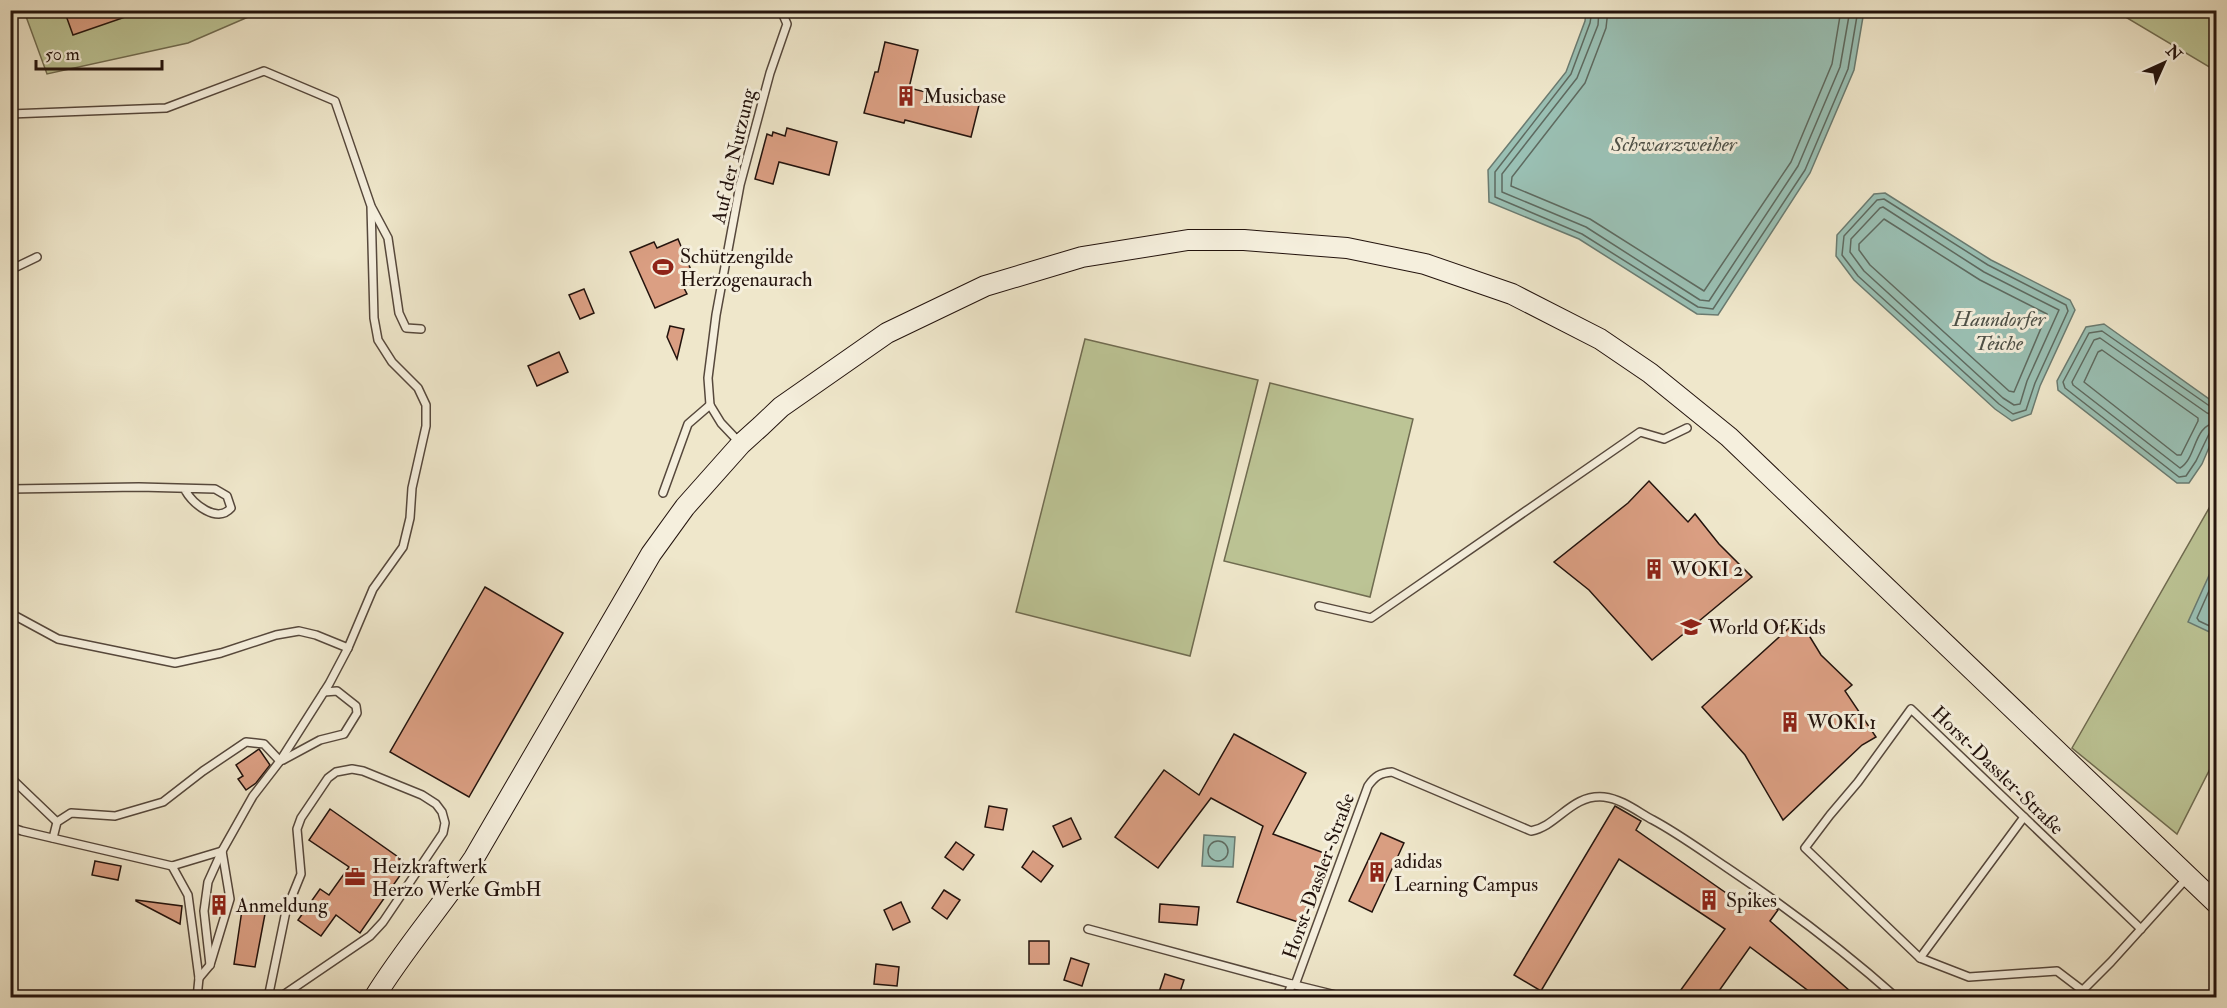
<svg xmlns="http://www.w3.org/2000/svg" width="2227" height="1008" viewBox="0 0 2227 1008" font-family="'IM FELL Double Pica',serif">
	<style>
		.green { fill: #bcc495; stroke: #706c51; stroke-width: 1.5 }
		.water { fill: #9ac0b4; stroke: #6a7b71; stroke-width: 1.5 }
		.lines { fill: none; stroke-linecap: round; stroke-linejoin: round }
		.shore { stroke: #5e6a60; stroke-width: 1.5 }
		.building { fill: #db9f83; stroke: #23130d; stroke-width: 1.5 }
		.lane-casing { stroke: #56483c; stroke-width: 10 }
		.secondary-casing { stroke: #23130d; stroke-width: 22 }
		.lane { stroke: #f5efdd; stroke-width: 7 }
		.secondary { stroke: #f5efdd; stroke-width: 20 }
		.labels { text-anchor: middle; stroke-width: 6; stroke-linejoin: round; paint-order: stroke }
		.poi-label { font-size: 20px; fill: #23130d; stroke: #f5efdd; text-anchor: start }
		.street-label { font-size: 20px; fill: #23130d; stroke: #f5efdd }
		.water-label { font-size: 21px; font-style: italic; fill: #4d5047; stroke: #f5efdd }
	</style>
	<rect width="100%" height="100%" fill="#efe7cb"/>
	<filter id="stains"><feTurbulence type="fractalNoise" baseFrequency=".00333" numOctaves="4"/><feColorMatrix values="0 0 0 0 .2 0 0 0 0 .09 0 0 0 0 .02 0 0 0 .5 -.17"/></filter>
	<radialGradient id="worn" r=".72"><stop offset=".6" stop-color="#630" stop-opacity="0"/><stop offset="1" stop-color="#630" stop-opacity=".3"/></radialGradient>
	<g class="green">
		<path d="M2118 10 2216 11V71L2117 12Z"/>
		<path d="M24 11H262L188 43 47 74Z"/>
		<path d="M1085 339 1258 380 1190 656 1016 612Z"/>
		<path d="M1270 383 1413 419 1370 597 1224 561Z"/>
		<path d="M2216 496V757L2177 834 2072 748Z"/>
	</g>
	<g class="water">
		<path d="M1586 11H1864L1854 70 1810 173 1718 315 1697 314 1579 239 1489 202 1488 170 1566 72 1585 21Z"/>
		<path d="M1885 193 1991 260 2070 300 2075 310 2040 386 2031 414 2012 421 1995 409 1854 280 1836 256 1837 235 1874 194Z"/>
		<path d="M2104 324 2216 404V431L2202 464 2189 483H2177L2058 390 2057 381 2086 327Z"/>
		<path d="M2216 560V635L2188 622Z"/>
		<path d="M1204 835 1235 837 1233 867 1202 866Z"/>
	</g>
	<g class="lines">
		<g class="shore">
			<path d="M1592 10 1590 23 1571 74 1495 172V197L1582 234 1698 307 1713 309 1805 170 1848 69 1858 10"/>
			<path d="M1599 10 1598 25 1577 78 1502 174V192L1586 227 1700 300 1709 301 1798 166 1840 67 1850 10"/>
			<path d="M1608 10 1606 28 1585 83 1512 177 1511 186 1590 219 1704 291 1791 162 1832 64 1841 10"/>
			<path d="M1884 199 1988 265 2066 305 2068 311 2035 383 2026 410 2013 414 1999 404 1858 276 1842 255 1844 236 1877 200Z"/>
			<path d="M1883 207 1984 272 2059 310 2027 381 2020 404 2014 405 2003 398 1864 271 1850 252 1851 239 1880 208Z"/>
			<path d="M1884 219 1980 280 2047 314 2014 392 2009 391 1870 265 1859 250V244Z"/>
			<path d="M2102 350 2198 418V421L2181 455H2177L2084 382 2098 352Z"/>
			<path d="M2216 408 2211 407 2102 331 2089 333 2063 382 2065 388 2179 477 2186 476 2196 461 2209 434 2216 431"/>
			<path d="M2216 416 2207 413 2100 338 2094 340 2072 382 2073 385 2180 468C2197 458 2193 425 2216 423"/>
			<path d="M2216 575 2197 618 2199 621 2216 629"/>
			<circle cx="1218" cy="851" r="10"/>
		</g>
	</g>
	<g class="building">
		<path d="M64 10H137V13L73 35Z"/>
		<path d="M885 42 918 50 909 88 979 105 971 137 905 120 904 123 864 113 875 72H878Z"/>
		<path d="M787 128 837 142 829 175 779 162 773 184 755 179 767 134 772 136 773 132 785 136Z"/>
		<path d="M678 239 696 282 684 288 687 294 655 308 630 252 654 242 657 248Z"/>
		<path d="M584 289 594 313 580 319 569 295Z"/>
		<path d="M670 326 684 329 677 359 667 337Z"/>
		<path d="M559 352 568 372 537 386 528 366Z"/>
		<path d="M1649 481 1688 522 1695 514 1719 544 1752 577 1652 660 1589 590 1554 562 1628 503Z"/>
		<path d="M485 587 563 633 469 797 390 752Z"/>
		<path d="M1799 619 1821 655 1852 685 1845 691 1876 737 1862 745 1783 820 1745 755 1702 707Z"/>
		<path d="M1234 734 1306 773 1273 834 1324 853 1301 923 1237 902 1263 826 1211 798 1158 868 1115 837 1164 770 1199 795Z"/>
		<path d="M259 749 270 765 256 783 246 790 238 779 243 776 236 765Z"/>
		<path d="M989 806 1007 809 1003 830 985 827Z"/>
		<path d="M1615 806 1641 821 1636 830 1742 904 1751 891 1778 910 1770 921 1858 998H1818L1750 947 1714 998H1675L1725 929 1619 859 1541 991 1514 975Z"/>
		<path d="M330 809 408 864 360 933 336 915 321 936 298 920 320 889 329 895 349 867 309 840Z"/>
		<path d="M1071 818 1081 839 1063 847 1053 826Z"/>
		<path d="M1381 833 1404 843 1372 912 1349 901Z"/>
		<path d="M956 842 974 855 963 870 945 857Z"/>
		<path d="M1033 851 1053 866 1041 882 1022 867Z"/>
		<path d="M95 861 121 866 118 880 92 875Z"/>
		<path d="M944 890 960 900 947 919 932 908Z"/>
		<path d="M136 900 182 906 180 924 136 901Z"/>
		<path d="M901 902 910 922 893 930 884 910Z"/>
		<path d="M1160 904 1199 907 1197 925 1159 922Z"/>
		<path d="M242 910 265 914 255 967 234 964Z"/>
		<rect x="1029" y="941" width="20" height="23"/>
		<path d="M1071 958 1089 964 1082 986 1064 980Z"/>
		<path d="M876 964 899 967 897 986 874 984Z"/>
		<path d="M1165 974 1184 980 1178 998H1157Z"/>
	</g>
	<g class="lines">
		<g class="lane-casing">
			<g id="lane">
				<path d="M10 114 166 108 264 71 335 101 371 206 374 318 378 340 392 362 418 388 426 405V426L412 488 410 518 403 547 373 589 348 648 329 684 280 761 253 796 222 851 208 882 204 911 210 965"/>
				<path d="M372 208 388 238 399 313 406 328 421 329"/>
				<path d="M10 270 37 257"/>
				<path d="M739 442 721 423 710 405 708 378 716 315 740 185 770 73 787 24 781 10"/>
				<path d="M10 489 139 487 215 489 227 496 231 508C217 524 193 504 185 490"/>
				<path d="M663 493 688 424 710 405"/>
				<path d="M1319 606 1371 618 1640 432 1664 439 1687 428"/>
				<path d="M10 613 58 639 175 663 221 653 276 635 299 631 316 635 348 648"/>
				<path d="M283 760 320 740 344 734 357 713 356 706 337 691 324 692"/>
				<path d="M10 777 57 822"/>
				<path d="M10 827 22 831 172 866 222 851"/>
				<path d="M53 838 57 822 71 813 115 816 163 802 203 771 246 742 264 744 280 761"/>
				<path d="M172 866 188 895 199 978 197 998"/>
				<path d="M1088 929 1295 985 1368 786C1375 776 1380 773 1392 772L1531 831C1558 826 1571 794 1604 797 1622 799 1638 812 1653 820 1679 834 1702 851 1726 867 1786 907 1843 950 1897 998"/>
				<path d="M1920 958 2024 817"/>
				<path d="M199 978 210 965 230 899 222 851"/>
				<path d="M1295 985 1348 998"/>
				<path d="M2082 990 2057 971 1969 977 1920 958 1805 848 1830 815 1858 782 1911 709 2141 929"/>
				<path d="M268 998 286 911 301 874 297 829 301 818 328 778 336 772 352 769 363 771 422 795 436 804 442 812 445 823 443 833 383 922 370 936 279 998"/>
				<path d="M1286 998 1292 984"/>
				<path d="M2075 998 2111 962 2187 878"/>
			</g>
		</g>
		<g class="secondary-casing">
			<path id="secondary" d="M374 998C404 949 442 906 474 858L651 554 685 507 741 444 761 426 781 407 887 333 985 286 1082 257 1188 240H1244L1347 248 1425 264 1512 294 1600 339 1650 373 1729 437 2216 903"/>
		</g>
		<use href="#lane" class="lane"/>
		<use href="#secondary" class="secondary"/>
	</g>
	<defs>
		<g id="building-bare" transform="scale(1.62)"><path d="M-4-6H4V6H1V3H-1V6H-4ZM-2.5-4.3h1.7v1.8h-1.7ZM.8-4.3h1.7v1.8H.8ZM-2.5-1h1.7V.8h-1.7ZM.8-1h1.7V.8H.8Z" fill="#8f2418" stroke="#f5efdd" stroke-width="2.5" paint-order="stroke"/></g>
		<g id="stadium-bare" transform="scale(1.62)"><path d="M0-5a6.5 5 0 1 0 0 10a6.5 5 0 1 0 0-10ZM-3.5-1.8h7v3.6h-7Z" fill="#8f2418" stroke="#f5efdd" stroke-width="2.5" paint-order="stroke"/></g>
		<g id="school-bare" transform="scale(1.62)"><path d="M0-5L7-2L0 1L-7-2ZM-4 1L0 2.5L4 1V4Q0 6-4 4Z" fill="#8f2418" stroke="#f5efdd" stroke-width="2.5" paint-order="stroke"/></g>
		<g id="office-bare" transform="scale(1.62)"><path d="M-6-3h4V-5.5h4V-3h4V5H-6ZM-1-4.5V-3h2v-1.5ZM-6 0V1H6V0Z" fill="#8f2418" stroke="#f5efdd" stroke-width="2.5" paint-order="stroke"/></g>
	</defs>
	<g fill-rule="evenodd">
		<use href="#building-bare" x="906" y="96"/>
		<use href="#stadium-bare" x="663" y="267"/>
		<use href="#building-bare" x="1654" y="569"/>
		<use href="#school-bare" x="1691" y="627"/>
		<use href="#building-bare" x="1790" y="722"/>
		<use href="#building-bare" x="1377" y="872"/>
		<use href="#office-bare" x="355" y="877"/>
		<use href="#building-bare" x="1709" y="900"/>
		<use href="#building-bare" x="219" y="905"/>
	</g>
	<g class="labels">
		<g class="poi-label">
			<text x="923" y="103">Musicbase</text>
			<text x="680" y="263">Schützengilde<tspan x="680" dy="23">Herzogenaurach</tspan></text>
			<text x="1671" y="576">WOKI 2</text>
			<text x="1708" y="634">World Of Kids</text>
			<text x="1807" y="729">WOKI 1</text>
			<text x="1394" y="868">adidas<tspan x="1394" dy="23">Learning Campus</tspan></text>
			<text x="372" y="873">Heizkraftwerk<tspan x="372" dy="23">Herzo Werke GmbH</tspan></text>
			<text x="1726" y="907">Spikes</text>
			<text x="236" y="912">Anmeldung</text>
		</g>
		<g class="street-label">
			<text transform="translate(733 156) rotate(-77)" y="7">Auf der Nutzung</text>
			<text transform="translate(1998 770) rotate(44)" y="7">Horst-Dassler-Straße</text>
			<text transform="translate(1318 876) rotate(-70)" y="7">Horst-Dassler-Straße</text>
		</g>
		<g class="water-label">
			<text x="1674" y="151">Schwarzweiher</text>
			<text x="1999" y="326">Haundorfer<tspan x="1999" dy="24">Teiche</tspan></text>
		</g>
	</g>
	<rect width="2227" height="1008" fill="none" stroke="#efe7cb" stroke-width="36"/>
	<rect x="12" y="12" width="2203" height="984" fill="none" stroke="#23130d" stroke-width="3"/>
	<rect x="18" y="18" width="2191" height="972" fill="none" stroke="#23130d" stroke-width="1.5"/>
	<g transform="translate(2164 63) rotate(45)" stroke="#f5efdd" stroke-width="4.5" paint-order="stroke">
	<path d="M0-4.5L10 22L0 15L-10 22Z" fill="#23130d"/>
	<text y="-9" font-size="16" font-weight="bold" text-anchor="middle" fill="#23130d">N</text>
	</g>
	<path d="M36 60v9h126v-9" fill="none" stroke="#23130d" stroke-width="3"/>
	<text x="45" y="60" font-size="18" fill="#23130d" stroke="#f5efdd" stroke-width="4.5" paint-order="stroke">50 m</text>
	<rect width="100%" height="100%" filter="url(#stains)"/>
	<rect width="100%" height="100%" fill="url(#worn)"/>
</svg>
